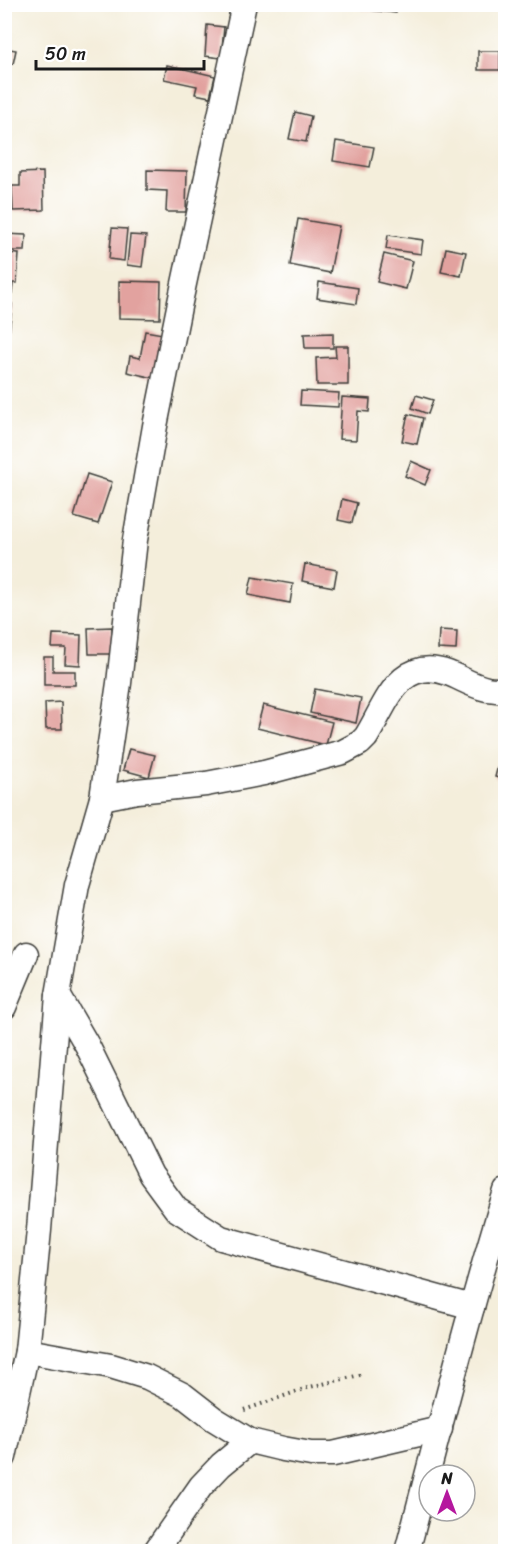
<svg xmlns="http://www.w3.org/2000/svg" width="510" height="1556" viewBox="0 0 510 1556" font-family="Sriracha,sans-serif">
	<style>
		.building { fill: #e2a29f }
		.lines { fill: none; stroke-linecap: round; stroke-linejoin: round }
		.street-casing { stroke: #3c3c39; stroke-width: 27 }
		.path { stroke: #3c3c39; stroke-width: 4; stroke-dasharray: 1.5 4.5; stroke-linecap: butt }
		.street { stroke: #fff; stroke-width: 24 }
	</style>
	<rect width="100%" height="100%" fill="#fff"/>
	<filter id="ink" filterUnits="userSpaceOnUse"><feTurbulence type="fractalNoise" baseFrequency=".0167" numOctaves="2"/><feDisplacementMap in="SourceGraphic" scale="12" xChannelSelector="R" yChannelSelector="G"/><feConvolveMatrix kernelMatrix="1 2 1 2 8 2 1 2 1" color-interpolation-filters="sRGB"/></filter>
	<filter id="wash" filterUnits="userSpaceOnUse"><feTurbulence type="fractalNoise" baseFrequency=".008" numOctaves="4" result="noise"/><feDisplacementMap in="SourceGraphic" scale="24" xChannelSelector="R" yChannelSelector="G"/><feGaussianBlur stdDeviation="1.35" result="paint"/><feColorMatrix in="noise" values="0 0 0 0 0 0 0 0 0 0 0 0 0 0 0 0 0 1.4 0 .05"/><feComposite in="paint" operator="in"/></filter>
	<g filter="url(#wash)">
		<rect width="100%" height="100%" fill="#f4eedb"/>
		<g id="blocks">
			<g class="building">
				<path d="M360 4H398L396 13 360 9Z"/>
				<path d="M207 25 224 27 221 58 205 56Z"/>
				<path d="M4 48 16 50 13 64 4 62Z"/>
				<rect x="478" y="51" width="22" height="19"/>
				<path d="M167 65 215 76 210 97 195 94 197 86 164 79Z"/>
				<path d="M295 112 311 116 306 142 289 139Z"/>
				<path d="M336 141 374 147 370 167 333 161Z"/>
				<path d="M147 170 187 171 186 212H166L167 191 147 190Z"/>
				<path d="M43 172 44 210 13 211 12 186H20V173Z"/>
				<path d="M298 219 339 226 330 273 290 265Z"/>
				<path d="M112 228 127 229 124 261 109 259Z"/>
				<path d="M4 234 26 235 25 251H4Z"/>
				<path d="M130 235 146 236 142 267 127 265Z"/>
				<path d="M388 235 423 240 421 254 386 249Z"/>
				<path d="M446 248 466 252 461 276 441 272Z"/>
				<path d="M4 253 19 254 17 283H13L12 293H4Z"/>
				<path d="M384 254 413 261 406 289 377 282Z"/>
				<path d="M119 281 161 282 160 319 119 318Z"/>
				<path d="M319 282 358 288 356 304 317 298Z"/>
				<path d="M4 303 12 304 9 334 4 333Z"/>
				<path d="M145 331 163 334 154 378 127 372 130 356 140 358Z"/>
				<path d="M333 333V348H305L304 334Z"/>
				<path d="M335 346H348V385H317L316 358 336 357Z"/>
				<path d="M301 391 339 393 338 407 300 405Z"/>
				<path d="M416 395 433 400 428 414 412 408Z"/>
				<path d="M342 397 370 399 369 412 358 411 356 440 339 439Z"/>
				<path d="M408 414 423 418 417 444 402 441Z"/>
				<path d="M411 461 431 470 425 485 405 476Z"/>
				<path d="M87 474 112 482 98 524 74 517Z"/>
				<path d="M342 499 357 503 352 523 338 520Z"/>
				<path d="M305 564 337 570 334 587 302 581Z"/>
				<path d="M252 577 293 584 290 603 248 595Z"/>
				<path d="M112 627 113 654H89L88 628Z"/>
				<path d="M439 630 457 631 456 650 438 649Z"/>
				<path d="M53 634 81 635 80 665 65 664 66 648H52Z"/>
				<path d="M44 657H53V671H75V685H44Z"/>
				<path d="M315 689 361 698 356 723 310 713Z"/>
				<path d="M61 702 62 729H46L45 703Z"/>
				<path d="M263 705 332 722 326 745 257 728Z"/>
				<path d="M129 749 155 755 149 777 123 770Z"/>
				<path d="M499 762 506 764V780L495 777Z"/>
			</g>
		</g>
	</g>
	<g filter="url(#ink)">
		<use href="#blocks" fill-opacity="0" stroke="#3c3c39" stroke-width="1.5"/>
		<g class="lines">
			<g class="street-casing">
				<g id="street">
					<path d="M102 798 137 791 206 784 264 773 343 752 360 743 366 737C386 705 399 655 448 673 461 678 473 686 487 689 493 690 499 690 506 691"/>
					<path d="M58 995 87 1045 151 1175 176 1209 221 1238 472 1307"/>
					<path d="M4 1007 26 954"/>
					<path d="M27 1351 111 1366 147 1377 183 1395 214 1419 250 1441 283 1449 311 1454H333L440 1429"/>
					<path d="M4 1457 27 1351 39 1230 58 995 77 885 102 798 119 683 135 540 155 426 179 307 244 4"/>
					<path d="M155 1552 201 1486 221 1465 250 1441"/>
					<path d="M407 1552C439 1431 469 1310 506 1191"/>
				</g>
			</g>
			<path class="path" d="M244 1410 310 1387 364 1374"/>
			<use href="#street" class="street"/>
		</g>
	</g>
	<rect width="510" height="1556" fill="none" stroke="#fff" stroke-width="24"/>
	<g transform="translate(447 1493)"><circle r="28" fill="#ffffff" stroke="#a4a4a4" stroke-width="1.5"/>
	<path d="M0-4.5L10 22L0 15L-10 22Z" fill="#b5179e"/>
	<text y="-9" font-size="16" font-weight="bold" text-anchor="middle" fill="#1c1c1c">N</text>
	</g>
	<path d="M36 60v9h168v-9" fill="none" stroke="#1c1c1c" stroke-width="3"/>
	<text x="45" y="60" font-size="18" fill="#1c1c1c" stroke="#ffffff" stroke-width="4.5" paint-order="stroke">50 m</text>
</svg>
